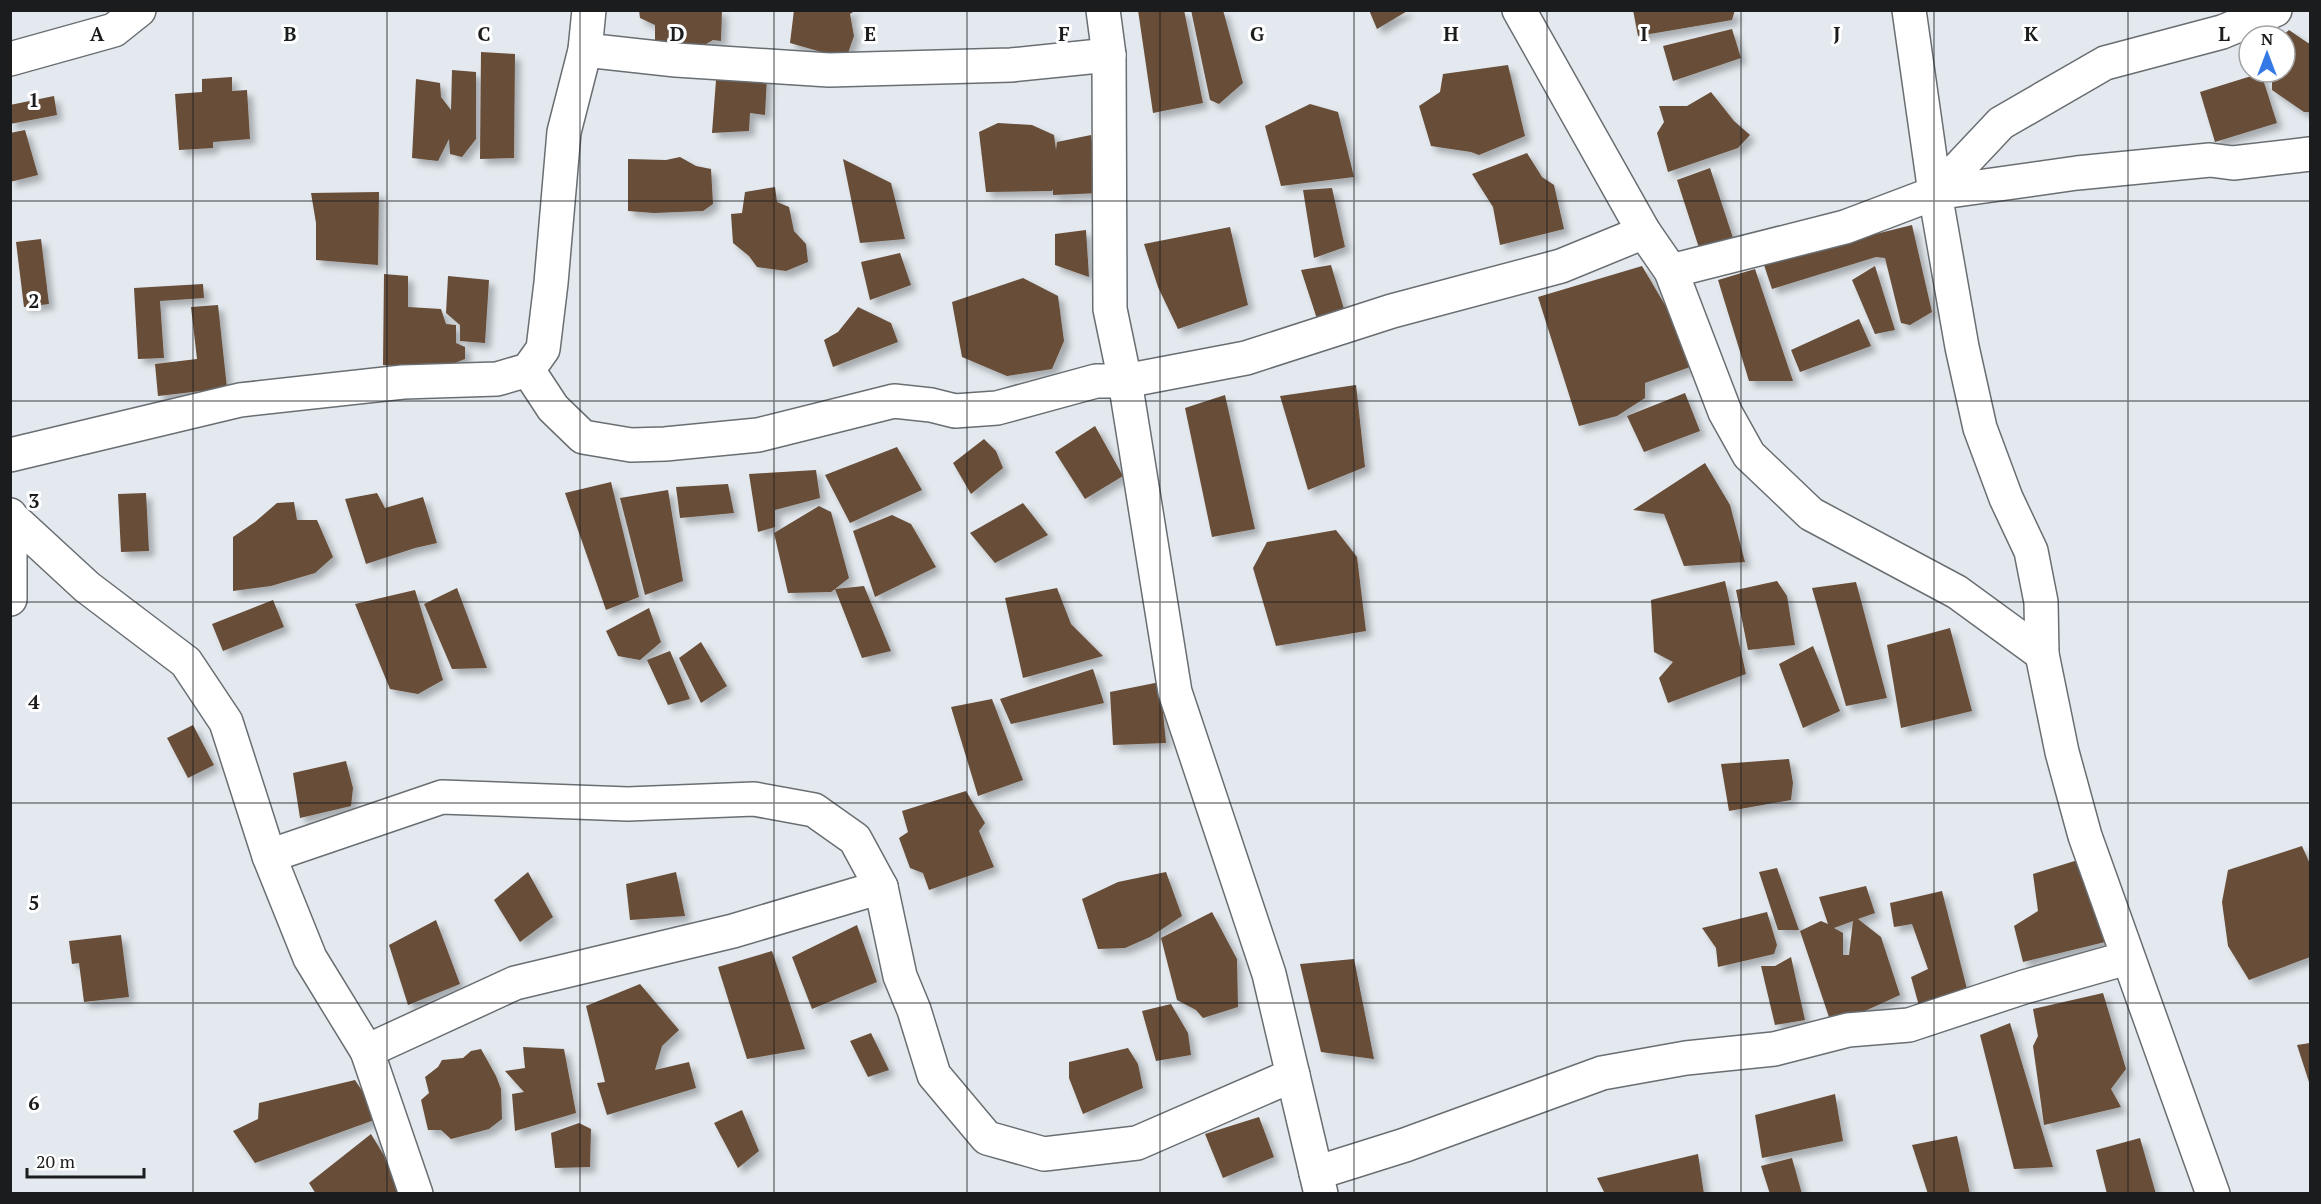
<svg xmlns="http://www.w3.org/2000/svg" width="2321" height="1204" viewBox="0 0 2321 1204" font-family="'PT Serif',serif">
	<style>
		.building { fill: #674d39; fill-rule: evenodd; filter: url(#shadow) }
		.lines { fill: none; stroke-linecap: round; stroke-linejoin: round }
		.minor-casing { stroke: #696e72; stroke-width: 36 }
		.minor { stroke: #fff; stroke-width: 33 }
		.grid { fill: none; stroke: #1a1c1d; stroke-width: 1.5; stroke-opacity: 0.55 }
		.grid-label { font-size: 20px; text-anchor: middle; font-weight: bold; fill: #1a1c1d; stroke: #fff; stroke-width: 6; stroke-linejoin: round; paint-order: stroke }
	</style>
	<defs>
		<filter id="shadow"><feDropShadow dx="5.5" dy="5.5" stdDeviation="3" flood-color="#0004"/></filter>
	</defs>
	<rect width="100%" height="100%" fill="#e3e9ee"/>
	<g class="building">
		<path d="M639 10H722L721 41 713 40 701 47 655 45V25L640 18Z"/>
		<path d="M794 10H856L850 14 854 36 846 59 790 43Z"/>
		<path d="M1138 10H1184L1203 103 1153 113Z"/>
		<path d="M1191 10H1223L1243 83 1219 104 1210 100Z"/>
		<path d="M1369 10H1409L1377 29Z"/>
		<path d="M1633 10H1735L1732 20 1638 36Z"/>
		<path d="M1732 29 1741 58 1673 81 1663 46Z"/>
		<path d="M2289 30 2308 43H2310V112H2304L2272 90V72H2285V36H2282Z"/>
		<path d="M481 52 515 54 514 158 480 159Z"/>
		<path d="M1508 65 1525 136 1479 155 1471 152 1431 146 1419 106 1440 92 1443 74Z"/>
		<path d="M717 67 767 76 765 115 750 113 749 131 712 133Z"/>
		<path d="M452 70 476 72V139L462 157 450 154 449 139 438 161 412 158 416 79 440 83 441 97 451 110Z"/>
		<path d="M2261 73 2277 123 2215 142 2200 92Z"/>
		<path d="M232 77V91L247 90 250 139 213 142V148L179 150 175 94 202 92V79Z"/>
		<path d="M1711 92 1734 121 1750 135 1738 148 1668 172 1657 133 1664 122 1659 106H1687Z"/>
		<path d="M54 96 57 115 10 124V105Z"/>
		<path d="M1310 104 1338 112 1354 177 1281 186 1265 126Z"/>
		<path d="M998 123 1032 125 1054 135 1056 150 1057 142 1091 135 1100 193 1053 195V189L1052 191 986 192 979 132Z"/>
		<path d="M25 130 38 175 10 182V133Z"/>
		<path d="M1527 153 1542 177 1554 185 1564 229 1500 245 1493 207 1472 174Z"/>
		<path d="M680 157 696 166 711 169 713 204 703 211 654 213 628 211V159L666 160Z"/>
		<path d="M843 159 891 183 905 239 860 243Z"/>
		<path d="M1710 168 1737 250 1701 254 1677 180Z"/>
		<path d="M775 187 777 202 789 207 794 231 806 244 808 262 786 271 757 267 749 256 733 243 731 214 742 213 745 192Z"/>
		<path d="M1332 188 1345 247 1314 258 1303 190Z"/>
		<path d="M379 192 378 265 316 260V223L311 193Z"/>
		<path d="M1912 225 1932 312 1910 325 1901 323 1885 258 1876 257 1772 289 1763 262Z"/>
		<path d="M1230 227 1248 305 1178 329 1158 287 1144 244Z"/>
		<path d="M1086 230 1089 277 1055 265V234Z"/>
		<path d="M41 239 49 304 24 307 16 242Z"/>
		<path d="M900 253 911 285 870 300 861 262Z"/>
		<path d="M1331 265 1346 316 1319 325 1301 270Z"/>
		<path d="M1642 266 1678 327 1690 367 1645 383V398L1617 416 1579 426 1538 297Z"/>
		<path d="M1875 266 1895 330 1875 334 1852 280Z"/>
		<path d="M1755 269 1793 381H1749L1718 280Z"/>
		<path d="M384 274 408 276V307L441 309 446 324 456 325V343L465 347V359L439 369 383 365Z"/>
		<path d="M448 276 489 280 485 343 460 341V325L446 313Z"/>
		<path d="M1023 278 1058 296 1064 341 1052 369 1007 376 962 357 952 302Z"/>
		<path d="M203 284 204 298 160 301 164 358 138 359 134 288Z"/>
		<path d="M218 305 227 388 158 396 155 364 197 359 191 307Z"/>
		<path d="M858 307 891 323 898 342 833 367 824 340 838 332Z"/>
		<path d="M1859 319 1871 346 1800 372 1791 350Z"/>
		<path d="M1356 385 1365 467 1308 490 1280 396Z"/>
		<path d="M1685 393 1700 431 1644 452 1627 416Z"/>
		<path d="M1225 395 1255 529 1212 537 1185 408Z"/>
		<path d="M1095 426 1123 476 1085 499 1055 452Z"/>
		<path d="M984 439 996 451 1003 468 971 494 953 463Z"/>
		<path d="M897 447 922 490 850 523 825 475Z"/>
		<path d="M1705 463 1730 505 1745 562 1684 566 1664 514 1633 510Z"/>
		<path d="M816 470 820 498 775 510V527L758 532 749 474Z"/>
		<path d="M611 482 639 597 606 610 565 493Z"/>
		<path d="M728 484 734 513 680 518 676 487Z"/>
		<path d="M668 490 683 581 645 595 620 498Z"/>
		<path d="M146 493 149 551 121 552 118 494Z"/>
		<path d="M377 493 385 508 423 497 437 543 415 548 366 564 345 499Z"/>
		<path d="M294 502 297 520H317L333 557 315 573 271 586 233 591V537L255 522 277 503Z"/>
		<path d="M1023 503 1048 535 995 563 970 533Z"/>
		<path d="M819 506 831 512 849 578 835 589 864 586 891 651 862 658 835 589 831 592 788 593 774 533Z"/>
		<path d="M892 515 911 524 936 567 875 597 853 531Z"/>
		<path d="M1336 530 1357 557 1366 631 1276 646 1253 568 1267 542Z"/>
		<path d="M1725 581 1746 674 1668 703 1659 678 1673 662 1654 652 1651 600Z"/>
		<path d="M1777 581 1787 596 1795 645 1748 650 1736 590Z"/>
		<path d="M1856 582 1887 698 1846 706 1812 588Z"/>
		<path d="M457 588 487 668 452 669 424 604Z"/>
		<path d="M1057 588 1071 624 1103 656 1023 678 1005 598Z"/>
		<path d="M415 590 443 680 418 694 390 689 355 604Z"/>
		<path d="M273 600 284 627 223 651 212 624Z"/>
		<path d="M649 608 661 642 640 660 618 656 606 631Z"/>
		<path d="M1950 628 1972 711 1901 728 1887 645Z"/>
		<path d="M701 642 727 686 701 703 679 658Z"/>
		<path d="M1813 646 1840 711 1803 728 1779 664Z"/>
		<path d="M670 651 690 699 668 705 647 660Z"/>
		<path d="M1093 669 1104 703 1011 724 1000 699Z"/>
		<path d="M1160 682 1166 743 1113 745 1110 692Z"/>
		<path d="M992 699 1023 780 978 796 951 707Z"/>
		<path d="M193 725 214 765 188 778 167 738Z"/>
		<path d="M1789 759 1793 783 1791 800 1729 811 1721 764Z"/>
		<path d="M346 761 353 788 351 806 300 818 293 773Z"/>
		<path d="M966 791 985 823 979 831 994 867 929 890 923 873 910 868 899 838 908 832 902 811Z"/>
		<path d="M2302 846 2310 864V957L2249 980 2228 946 2222 902 2228 870Z"/>
		<path d="M2081 859 2105 942 2023 962 2014 926 2038 911 2033 874Z"/>
		<path d="M1777 868 1799 930H1778L1759 872Z"/>
		<path d="M528 872 553 917 520 942 494 900Z"/>
		<path d="M676 872 685 916 630 920 626 884Z"/>
		<path d="M1166 872 1182 916 1150 937 1125 948 1098 949 1082 899 1118 882Z"/>
		<path d="M1866 886 1875 913 1858 919 1881 937 1900 995 1832 1026 1800 931 1821 921 1828 924 1819 897ZM1853 921 1849 955H1843V933L1834 928Z"/>
		<path d="M1942 891 1968 993 1921 1013 1911 977 1928 969 1912 924 1894 927 1890 903Z"/>
		<path d="M1212 912 1237 959 1238 1007 1203 1018 1196 1010 1177 1000 1161 938Z"/>
		<path d="M1767 912 1777 945 1774 954 1718 967 1716 948 1702 928Z"/>
		<path d="M436 920 460 984 408 1005 389 945Z"/>
		<path d="M857 925 877 982 812 1009 792 957Z"/>
		<path d="M121 935 129 997 84 1002 79 963 72 964 69 941Z"/>
		<path d="M772 951 805 1049 747 1059 718 967Z"/>
		<path d="M1791 957 1805 1020 1775 1025 1761 966H1775Z"/>
		<path d="M1354 959 1374 1059 1321 1052 1300 964Z"/>
		<path d="M640 984 679 1030 662 1046 655 1070 689 1062 696 1088 607 1115 597 1083 605 1082 586 1006Z"/>
		<path d="M2103 993 2126 1069 2111 1089 2121 1107 2044 1125 2033 1046 2038 1036 2033 1009Z"/>
		<path d="M1171 1004 1188 1033 1191 1055 1156 1061 1142 1011Z"/>
		<path d="M2010 1023 2053 1167 2014 1169 1980 1035Z"/>
		<path d="M871 1033 889 1070 868 1077 850 1041Z"/>
		<path d="M2310 1043V1085L2297 1045Z"/>
		<path d="M523 1047 564 1049 576 1113 515 1131 512 1094 524 1092 505 1071 525 1068Z"/>
		<path d="M1128 1048 1138 1064 1143 1088 1083 1114 1069 1078V1062Z"/>
		<path d="M481 1049 496 1076 501 1089 502 1119 489 1129 451 1139 441 1130H428L421 1100 429 1093 425 1077 438 1067 442 1060 463 1058 471 1051Z"/>
		<path d="M355 1080 374 1109 377 1119 255 1163 233 1131 258 1119 259 1103Z"/>
		<path d="M1835 1094 1843 1141 1762 1158 1755 1115Z"/>
		<path d="M742 1110 759 1151 738 1168 714 1123Z"/>
		<path d="M1259 1117 1274 1157 1223 1178 1205 1134Z"/>
		<path d="M579 1123 591 1129 590 1167 555 1168 551 1133Z"/>
		<path d="M371 1134 405 1190 404 1194H316L309 1183Z"/>
		<path d="M1957 1136 1970 1194H1928L1912 1145Z"/>
		<path d="M2140 1138 2156 1194H2107L2096 1150Z"/>
		<path d="M1698 1154 1704 1194H1605L1597 1178Z"/>
		<path d="M1792 1158 1802 1194H1770L1761 1166Z"/>
	</g>
	<g class="lines">
		<g class="minor-casing">
			<g id="minor">
				<path d="M1103 10 1109 55 1110 309 1125 381 1175 692 1269 974 1321 1194"/>
				<path d="M1519 10 1644 232 1671 271 1725 412 1749 455 1811 514 1957 592 2042 654"/>
				<path d="M1909 10 1935 193 1962 347 1980 428 2006 498 2031 551 2041 602 2042 654 2062 752 2085 836 2213 1194"/>
				<path d="M585 50 676 60 829 70 1011 65 1109 55"/>
				<path d="M10 59 114 30 139 10"/>
				<path d="M1935 193 2001 123 2105 63 2222 32 2275 10"/>
				<path d="M1671 271 1845 227 1935 193 2077 173 2210 160 2233 163 2310 154"/>
				<path d="M528 370 553 408 583 437 631 445 665 444 758 435 894 401 931 405 955 411 997 408 1096 381H1125L1246 358 1392 311 1561 266 1644 232"/>
				<path d="M10 455 240 400 403 382 497 379 528 370 543 349 551 283 564 132 585 50 589 10"/>
				<path d="M10 515V599"/>
				<path d="M10 516 87 587 186 662 226 722 269 856 310 958 367 1051 416 1194"/>
				<path d="M269 856 442 797 628 804 754 799 814 810 855 839 881 887 900 976 914 1010 934 1075 987 1138 1044 1154 1137 1143 1293 1075"/>
				<path d="M367 1051 515 983 733 931 881 887"/>
				<path d="M1316 1173 1405 1145 1602 1073 1686 1058 1774 1049 1848 1030 1909 1025 2024 987 2127 958"/>
			</g>
		</g>
		<use href="#minor" class="minor"/>
	</g>
	<path class="grid" d="M193 10V1194M387 10V1194M580 10V1194M774 10V1194M967 10V1194M1160 10V1194M1354 10V1194M1547 10V1194M1741 10V1194M1934 10V1194M2128 10V1194M10 201H2310M10 401H2310M10 602H2310M10 803H2310M10 1003H2310"/>
	<g class="grid-label">
		<text x="97" y="41">A</text>
		<text x="290" y="41">B</text>
		<text x="484" y="41">C</text>
		<text x="677" y="41">D</text>
		<text x="870" y="41">E</text>
		<text x="1064" y="41">F</text>
		<text x="1257" y="41">G</text>
		<text x="1451" y="41">H</text>
		<text x="1644" y="41">I</text>
		<text x="1837" y="41">J</text>
		<text x="2031" y="41">K</text>
		<text x="2224" y="41">L</text>
		<text x="34" y="107">1</text>
		<text x="34" y="308">2</text>
		<text x="34" y="508">3</text>
		<text x="34" y="709">4</text>
		<text x="34" y="910">5</text>
		<text x="34" y="1110">6</text>
	</g>
	<rect width="2321" height="1204" fill="none" stroke="#1a1c1d" stroke-width="24"/>
	<g transform="translate(2267 54)"><circle r="28" fill="#ffffff" stroke="#a3a4a5" stroke-width="1.5"/>
	<path d="M0-4.5L10 22L0 15L-10 22Z" fill="#3479e6"/>
	<text y="-9" font-size="16" font-weight="bold" text-anchor="middle" fill="#1a1c1d">N</text>
	</g>
	<path d="M27 1168v9h117v-9" fill="none" stroke="#1a1c1d" stroke-width="3"/>
	<text x="36" y="1168" font-size="18" fill="#1a1c1d" stroke="#ffffff" stroke-width="4.5" paint-order="stroke">20 m</text>
</svg>
